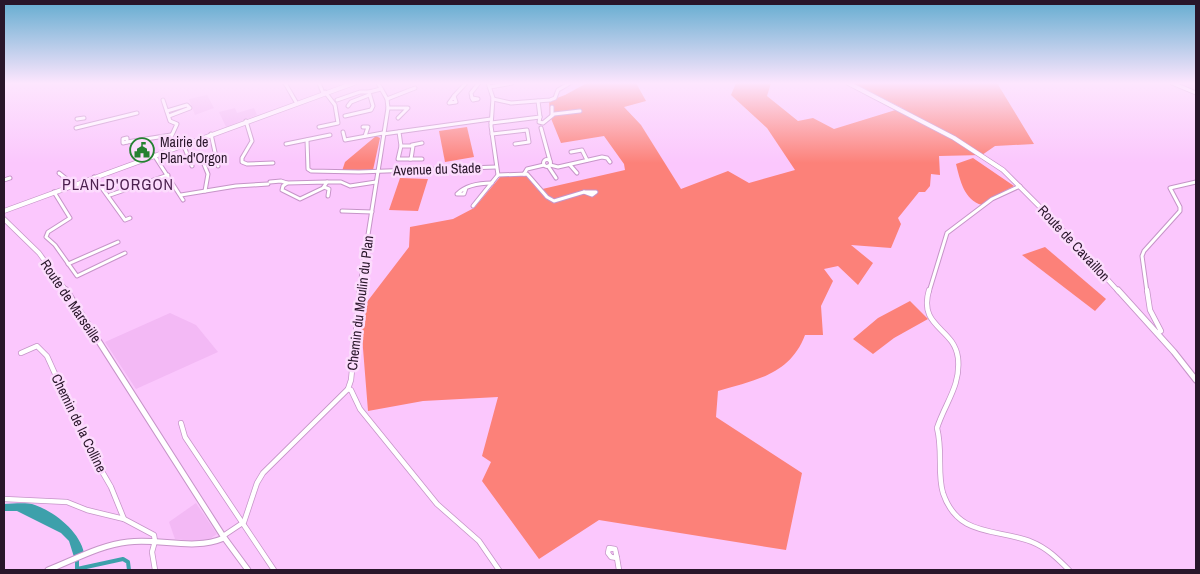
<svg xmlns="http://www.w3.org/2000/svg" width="1200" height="574" viewBox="0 0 1200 574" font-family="'Archivo Narrow',sans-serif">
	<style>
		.built { fill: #f3b9f5 }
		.green { fill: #fc8179 }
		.water { fill: #3da0ab }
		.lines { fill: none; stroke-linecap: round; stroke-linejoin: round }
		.canal { stroke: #3da0ab; stroke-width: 4 }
		.minor-far1-casing { stroke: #c694c8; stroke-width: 5 }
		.minor-casing { stroke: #c694c8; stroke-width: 6 }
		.major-far1-casing { stroke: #c694c8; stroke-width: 5.5 }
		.major-casing { stroke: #c694c8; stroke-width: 7 }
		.minor-far1 { stroke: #fff; stroke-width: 3 }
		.minor { stroke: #fff; stroke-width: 4.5 }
		.major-far1 { stroke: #fff; stroke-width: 4 }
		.major { stroke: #fff; stroke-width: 5 }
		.labels { text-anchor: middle; stroke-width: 5; stroke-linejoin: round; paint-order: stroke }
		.poi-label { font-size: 14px; fill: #29162a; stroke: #fcdcfd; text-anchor: start }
		.street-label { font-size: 14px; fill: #29162a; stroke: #fcdcfd }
		.quarter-label { font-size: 16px; letter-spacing: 1px; fill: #4d2250; stroke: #fcdcfd }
	</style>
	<rect width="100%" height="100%" fill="#fbc7fd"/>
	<g class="built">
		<path d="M207 95 214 108 195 115 189 99Z"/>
		<path d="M235 108 237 113 254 108 257 115 226 127 219 112Z"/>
		<path d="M170 313 196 325 218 352 136 389 105 342Z"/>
		<path d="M196 503 217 534 207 541 201 542 175 539 169 522Z"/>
	</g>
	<g class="green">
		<path d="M587 83H636L646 101 624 107 641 125 681 189 728 171 749 183 795 170 767 128 731 95 736 83H771L767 96 798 121 813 118 834 129 902 108 851 83H997L1034 144 995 146 982 155 939 156 940 175 931 174 930 186 925 192H919L898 218 901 224 891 248 851 245 873 263 858 285 838 266 824 269 833 281 821 306 823 335H805C790 375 755 380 718 391L716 417 802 473 786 550 599 520 539 559 482 481 491 462 482 456 498 397 423 401 368 411 360 311 409 247 410 227 453 219 474 208 501 176 526 175 538 190 625 170 624 164 604 136 561 143 550 116 549 101 565 95Z"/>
		<path d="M467 127 474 157 445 162 439 131Z"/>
		<path d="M376 136 380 138 373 170 342 171 345 162Z"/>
		<path d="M973 158 1014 186 993 197 982 205C964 200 960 180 956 164Z"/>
		<path d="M400 178 428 179 418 211 389 210Z"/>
		<path d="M1045 247 1106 299 1095 311 1022 255Z"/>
		<path d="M910 301 928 319 894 338 873 354 853 339 878 318Z"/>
	</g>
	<path class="water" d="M4 504C13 504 26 502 35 505 55 512 80 532 84 553L74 557 69 541 61 533 17 511H4Z"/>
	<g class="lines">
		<path class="canal" d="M77 558V569L123 559 128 562 129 570"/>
		<g class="minor-far1-casing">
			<g id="minor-far1">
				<path d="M285 83 296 102"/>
				<path d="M319 83 323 93"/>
				<path d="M1172 83 1196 93"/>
				<path d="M490 87 512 83"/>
				<path d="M454 96 456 102 449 103Z"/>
				<path d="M454 96 466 83"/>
				<path d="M472 98 471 93 479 83"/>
				<path d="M472 98 478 99 473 100Z"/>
				<path d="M387 99 415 88"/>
				<path d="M493 99 511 103 550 100 555 98 558 90 570 83"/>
				<path d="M163 100 170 121 177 124 171 137 176 147"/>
				<path d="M337 100 360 92H369"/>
				<path d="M348 106 351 102 369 95"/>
				<path d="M552 107V115"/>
				<path d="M388 108H408L398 118"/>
				<path d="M167 111 187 105 190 108 169 116"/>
				<path d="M345 116 371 110 373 106 369 92 381 89"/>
				<path d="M540 117 539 122 543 123 554 114 580 111"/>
				<path d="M77 119 84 118"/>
				<path d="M246 121 252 141 242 158V162L247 164 273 163"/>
				<path d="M491 123 540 117 538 101"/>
				<path d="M319 127 338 123 335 105 325 92"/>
				<path d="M363 127H368L365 136"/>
				<path d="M76 128 137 113"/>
				<path d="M541 128 550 161"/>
				<path d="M343 132 345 140 383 133"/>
				<path d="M399 132 401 146"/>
				<path d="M211 134 218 166"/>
				<path d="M383 134 491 119"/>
				<path d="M492 134 527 130 529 142 515 144"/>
				<path d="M127 138V142L123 143V139Z"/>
				<path d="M307 140 308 169 311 171 359 172 496 167"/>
				<path d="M127 142 171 135"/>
				<path d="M183 144 192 166"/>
				<path d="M286 144 330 135"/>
				<path d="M412 145 422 143"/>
				<path d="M401 146H413L411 159H398Z"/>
				<path d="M571 152 582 150 587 160"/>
				<path d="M154 155 183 200"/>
				<path d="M201 157 208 174 205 191"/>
				<path d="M410 159H422"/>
				<circle cx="547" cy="163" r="3.5"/>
				<path d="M550 165 558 167 602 157 607 158 610 162"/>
				<path d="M570 165 577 173"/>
				<path d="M548 166 556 178"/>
				<path d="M59 173 74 185"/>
				<path d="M524 174 527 169 544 165"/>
				<path d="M498 175 527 174 547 197 554 201 584 192"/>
				<path d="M94 177 125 220 130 218"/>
				<path d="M4 180 10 178"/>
				<path d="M270 182 281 181 287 183"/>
				<path d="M327 182H341L350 186 376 182"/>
				<path d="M327 182 323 188 300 199 282 190 283 186 287 183Z"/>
				<path d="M324 187 329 189 328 196"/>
				<path d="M466 188 464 194H457C466 185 479 183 492 183"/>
				<path d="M54 192 70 218 48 232 46 237 55 245 77 276 125 253"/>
				<path d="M584 192H596L592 195Z"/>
				<path d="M110 195 168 175"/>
				<path d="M181 195 236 186 268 184"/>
				<path d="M473 206 498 175 491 126 493 98 488 83"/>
				<path d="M342 211 372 212"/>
				<path d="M68 264 118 242"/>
				<path d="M359 292 388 108 387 99 378 83"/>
				<path d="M929 292 947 233 992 199 1020 186"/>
				<path d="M1147 292 1142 256 1144 251 1180 211V207L1170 188 1196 182"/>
			</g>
		</g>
		<g class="minor-casing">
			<g id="minor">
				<path d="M929 290C918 328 954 327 958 358 961 386 945 403 937 428 943 451 937 473 943 493 958 538 997 528 1032 542 1047 548 1058 559 1069 570"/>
				<path d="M1147 290 1150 310 1161 331 1157 333"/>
				<path d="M21 353 37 346 47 356 89 449 111 487 124 519"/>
				<path d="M348 389 351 390 360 409 437 504 479 541 499 570"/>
				<path d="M181 423 185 437 274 570"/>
				<path d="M4 499 67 502 87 510 124 519 154 535 155 541 152 552 155 570"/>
				<path d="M223 536 244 522 257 483 263 473 348 389 351 380 360 290"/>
				<path d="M609 548 615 549 617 558 611 557 608 553Z"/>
				<path d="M617 558 619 570"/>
			</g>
		</g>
		<g class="major-far1-casing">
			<g id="major-far1">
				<path d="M848 83 954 138 1003 170 1057 224 1119 292"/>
				<path d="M4 211 354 83"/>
				<path d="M4 219 39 253 67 292"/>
			</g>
		</g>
		<g class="major-casing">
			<g id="major">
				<path d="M66 290 223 536 248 570"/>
				<path d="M1118 290 1174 352 1196 380"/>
				<path d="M48 570C74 560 100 545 128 542 161 538 193 551 224 538"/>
			</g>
		</g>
		<use href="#minor-far1" class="minor-far1"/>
		<use href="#minor" class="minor"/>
		<use href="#major-far1" class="major-far1"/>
		<use href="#major" class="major"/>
	</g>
	<linearGradient id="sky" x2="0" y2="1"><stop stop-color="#63acd0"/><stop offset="0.51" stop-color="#fde6fe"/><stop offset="1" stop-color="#fde6fe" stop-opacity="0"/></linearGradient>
	<rect width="1200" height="163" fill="url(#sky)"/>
	<defs>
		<g id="civic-ring" transform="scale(1.25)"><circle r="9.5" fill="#fcdcfd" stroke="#258131" stroke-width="1.5"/><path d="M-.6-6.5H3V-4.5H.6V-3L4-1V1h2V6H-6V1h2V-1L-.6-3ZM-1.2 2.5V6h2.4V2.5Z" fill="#258131"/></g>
	</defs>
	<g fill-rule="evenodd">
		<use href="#civic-ring" x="142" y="150"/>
	</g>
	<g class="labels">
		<g class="poi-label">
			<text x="160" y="147">Mairie de<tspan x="160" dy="16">Plan-d'Orgon</tspan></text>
		</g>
		<g class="street-label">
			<text transform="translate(437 169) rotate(-2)" y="5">Avenue du Stade</text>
			<text transform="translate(1074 243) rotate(47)" y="5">Route de Cavaillon</text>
			<text transform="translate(71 301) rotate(56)" y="5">Route de Marseille</text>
			<text transform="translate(360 303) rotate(-83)" y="5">Chemin du Moulin du Plan</text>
			<text transform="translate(79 423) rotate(64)" y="5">Chemin de la Colline</text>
		</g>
		<g class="quarter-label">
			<text x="118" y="190">PLAN-D'ORGON</text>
		</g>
	</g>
	<rect width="1200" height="574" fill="none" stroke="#29162a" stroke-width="10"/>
</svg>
